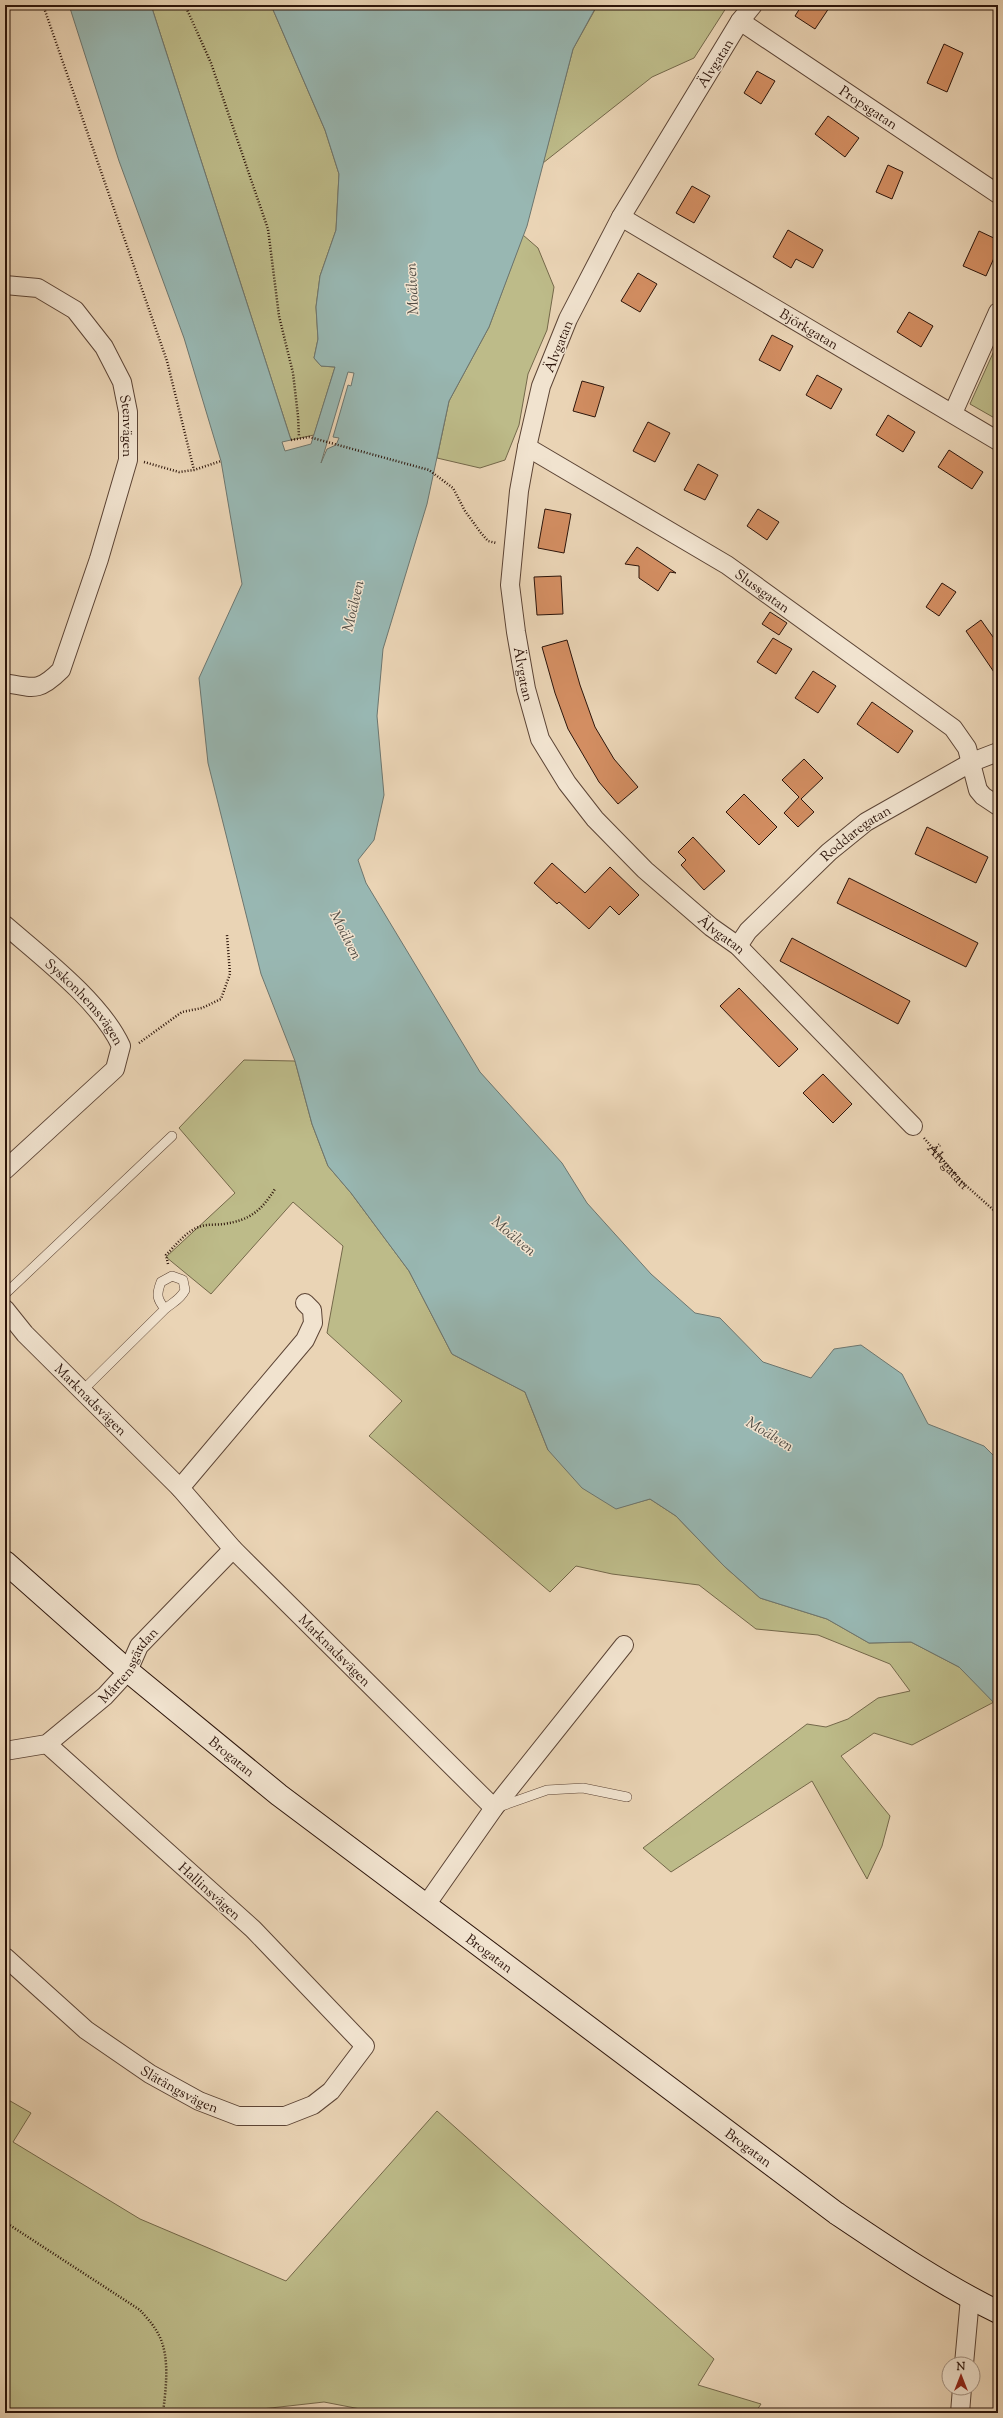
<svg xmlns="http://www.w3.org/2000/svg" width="1003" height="2418" viewBox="0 0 1003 2418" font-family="'Sorts Mill Goudy',serif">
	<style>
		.green { fill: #bdbb89; stroke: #74684a }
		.water { fill: #98b7b2; stroke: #6d766f; fill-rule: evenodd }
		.building { fill: #d38e62; stroke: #2c140a }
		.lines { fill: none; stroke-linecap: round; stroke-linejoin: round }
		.lane-casing { stroke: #5c4435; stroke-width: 10 }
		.street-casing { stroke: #5c4435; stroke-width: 20 }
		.secondary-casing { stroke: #2c140a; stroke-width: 24 }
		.path { stroke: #2c140a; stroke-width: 2.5; stroke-dasharray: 1 2; stroke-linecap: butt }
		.lane { stroke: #f1e3cf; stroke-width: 9 }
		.street { stroke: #f1e3cf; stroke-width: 18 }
		.secondary { stroke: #f1e3cf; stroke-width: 22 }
		.labels { text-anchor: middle; stroke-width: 3; stroke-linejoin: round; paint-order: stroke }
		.street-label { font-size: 14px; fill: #2c140a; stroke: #f1e3cf }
		.water-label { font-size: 15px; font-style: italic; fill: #524d45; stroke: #f1e3cf }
	</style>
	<rect width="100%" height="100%" fill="#ead4b5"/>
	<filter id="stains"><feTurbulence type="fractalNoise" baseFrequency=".005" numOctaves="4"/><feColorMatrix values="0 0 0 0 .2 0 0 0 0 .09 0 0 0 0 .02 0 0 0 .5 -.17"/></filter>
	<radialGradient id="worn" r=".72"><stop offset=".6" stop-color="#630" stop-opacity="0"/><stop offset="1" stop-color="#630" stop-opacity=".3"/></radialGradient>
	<g class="green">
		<path d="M151 5H271L325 130 339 174 336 230 320 276 316 307 318 339 314 358 321 366 335 367 314 435 291 440Z"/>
		<path d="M600 5H728L694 58 652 77 543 163 573 49 597 6Z"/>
		<path d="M523 235 538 248 554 287 547 330 528 374 519 425 505 460 480 468 437 458 449 401 489 327Z"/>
		<path d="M998 342V420L970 404Z"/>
		<path d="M244 1060 295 1061 312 1124 328 1166 351 1193 409 1271 452 1354 525 1392 548 1450 617 1508 650 1499 676 1516 724 1566 760 1598 827 1619 869 1643 911 1642 959 1667 994 1702 912 1745 874 1733 841 1756 890 1816 882 1846 867 1879 812 1781 671 1872 643 1848 807 1724 826 1727 848 1719 878 1698 910 1691 890 1664 818 1635 756 1629 699 1585 612 1574 576 1566 550 1592 369 1436 402 1401 327 1333 343 1246 293 1202 211 1294 166 1257 235 1193 179 1128Z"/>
		<path d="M5 2098 31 2113 13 2142 140 2219 286 2281 437 2111 714 2359 698 2385 761 2404 755 2413H381L324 2402 226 2413H5Z"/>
	</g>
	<path class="water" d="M69 5H151L291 440 282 442 285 451 311 444 335 367 321 366 314 358 318 339 316 307 320 276 336 230 339 174 325 130 271 5H597L573 49 527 226 489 327 449 401 427 504 383 649 377 716 384 795 374 840 358 860 366 883 480 1072 562 1163 587 1203 651 1274 695 1313 720 1318 763 1362 811 1378 834 1349 861 1345 902 1374 928 1424 984 1446 998 1460V1707L959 1667 911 1642 869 1643 827 1619 760 1598 724 1566 676 1516 650 1499 616 1509 582 1488 548 1450 525 1392 452 1354 409 1271 351 1193 328 1166 312 1124 295 1061 261 974 208 763 199 678 242 584 221 461 184 338 119 161ZM348 372 354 373 351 386 348 385 333 437 339 438 336 445 327 449 321 463Z"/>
	<g class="building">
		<path d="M802 5H831L815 29 795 16Z"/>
		<path d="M944 44 963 53 947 92 927 83Z"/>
		<path d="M757 71 775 81 761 104 744 93Z"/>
		<path d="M828 116 859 138 845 157 815 134Z"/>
		<path d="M888 165 903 172 892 199 876 192Z"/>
		<path d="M692 186 710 196 694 223 676 213Z"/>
		<path d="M788 230 823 250 813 268 796 259 791 268 773 257Z"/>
		<path d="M979 231 998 240V249L986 276 963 266Z"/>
		<path d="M638 273 657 284 640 312 621 301Z"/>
		<path d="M909 312 933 326 921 347 897 332Z"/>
		<path d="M772 335 793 346 780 371 759 360Z"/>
		<path d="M817 375 842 389 831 409 806 395Z"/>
		<path d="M582 381 604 387 595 417 573 411Z"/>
		<path d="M888 415 915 432 903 452 876 435Z"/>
		<path d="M648 422 670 433 655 462 633 451Z"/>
		<path d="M949 450 983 472 972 489 938 467Z"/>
		<path d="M698 464 718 475 705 500 684 490Z"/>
		<path d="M545 509 571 514 564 553 538 548Z"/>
		<path d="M758 509 779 522 767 540 747 526Z"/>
		<path d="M637 547 676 573 670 572 658 591 639 578V566L625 564Z"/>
		<path d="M561 576 563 614 537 615 534 577Z"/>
		<path d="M942 583 956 592 939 616 926 607Z"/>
		<path d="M770 612 787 623 779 635 762 624Z"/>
		<path d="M981 620 998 644V678L966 631Z"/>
		<path d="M773 638 792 649 776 674 757 662Z"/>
		<path d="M567 640 580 685 595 727 614 759 638 787 618 804 599 782 568 729 555 693 542 647Z"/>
		<path d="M813 671 836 686 818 713 795 698Z"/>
		<path d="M872 702 913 731 898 753 857 724Z"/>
		<path d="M804 759 823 778 801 799 814 812 798 827 784 813 799 797 782 780Z"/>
		<path d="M744 794 777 827 759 845 726 812Z"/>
		<path d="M927 827 988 857 976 883 915 854Z"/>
		<path d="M693 837 725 871 704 890 681 865 686 860 678 852Z"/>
		<path d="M552 863 585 893 610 867 639 895 619 915 610 906 589 929 559 902 557 904 534 883Z"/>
		<path d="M849 878 978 943 966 967 837 903Z"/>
		<path d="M792 938 910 1001 898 1024 780 961Z"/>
		<path d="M739 988 798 1049 779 1067 720 1006Z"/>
		<path d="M823 1074 852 1104 833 1123 803 1093Z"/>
	</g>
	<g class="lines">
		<g class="lane-casing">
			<g id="lane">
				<path d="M5 1294 172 1136"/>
				<path d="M82 1391 165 1309C173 1302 180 1300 185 1290L183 1280 172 1276 161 1282C156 1295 157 1299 165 1309"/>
				<path d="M499 1807 547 1790 583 1788 627 1797"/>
			</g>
		</g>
		<g class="street-casing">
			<g id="street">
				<path id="s2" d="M753 5 740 21 621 217 568 319 541 386 527 447 519 491 510 585 516 632 526 689 540 739 567 783 595 819 645 870 711 927 738 946 913 1126"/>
				<path id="s3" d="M740 21 998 194"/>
				<path id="s4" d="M621 217 998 441"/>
				<path id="s5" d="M5 285 38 288 75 310 104 347 122 382 128 412V460L99 559 61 670C39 692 34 688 5 683"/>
				<path d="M953 413 998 312"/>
				<path id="s6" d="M527 447 727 565 953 728 967 748 978 790 983 796 998 806"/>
				<path id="s7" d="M5 925C42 957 101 1002 121 1046L115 1069 5 1170"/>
				<path id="s8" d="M738 946 748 931 829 852 866 822 972 762 998 752"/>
				<path id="s9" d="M5 1309 25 1334 180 1488 233 1549 494 1808"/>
				<path d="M180 1488 305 1340 313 1323 312 1310 305 1303"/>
				<path id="s10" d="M5 1751 47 1744 105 1696 128 1671 139 1646 233 1549"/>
				<path d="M426 1905 494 1808 624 1645"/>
				<path id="s11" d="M5 1957 86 2030 150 2074 199 2101 238 2116H285L313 2105 331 2091 365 2046 253 1929 47 1744"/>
				<path d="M964 2364 970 2298"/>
				<path d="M960 2413 962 2388"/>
			</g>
		</g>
		<g class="secondary-casing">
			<g id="secondary">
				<path id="s12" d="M5 1562 128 1671 279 1795 836 2213C888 2248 941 2284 998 2312"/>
			</g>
		</g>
		<g class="path">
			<path d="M43 5 167 361 194 470"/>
			<path d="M185 5 211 63 268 229 279 316 293 373 298 416 299 437"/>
			<path d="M291 440 309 437 429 470 453 488 465 511 481 533 488 541 496 543"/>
			<path d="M144 462 179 472 194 470 221 461"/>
			<path d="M139 1043 182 1012 202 1008 221 999 230 974 227 935"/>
			<path id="s1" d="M924 1138 962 1182 998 1214"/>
			<path d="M168 1264 166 1255C175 1246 188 1229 202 1226 209 1224 217 1225 224 1224 250 1220 261 1211 275 1189"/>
			<path d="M5 2222 140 2310C145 2316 152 2323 156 2330 171 2353 166 2387 163 2413"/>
		</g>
		<use href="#lane" class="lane"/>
		<use href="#street" class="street"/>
		<use href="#secondary" class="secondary"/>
	</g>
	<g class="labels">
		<g class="street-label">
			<text transform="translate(715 63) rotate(-58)" y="5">Älvgatan</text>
			<text dy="5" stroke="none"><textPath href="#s3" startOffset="155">Propsgatan</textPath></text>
			<text dy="5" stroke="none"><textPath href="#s4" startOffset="219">Björkgatan</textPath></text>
			<text transform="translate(558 346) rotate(-68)" y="5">Älvgatan</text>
			<text dy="5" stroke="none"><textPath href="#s5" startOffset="207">Stenvägen</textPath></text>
			<text dy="5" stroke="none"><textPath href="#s6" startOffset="276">Slussgatan</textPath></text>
			<text dy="5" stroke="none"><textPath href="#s2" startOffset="729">Älvgatan</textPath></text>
			<text dy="5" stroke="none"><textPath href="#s8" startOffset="164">Roddaregatan</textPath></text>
			<text dy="5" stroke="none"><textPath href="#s2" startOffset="1065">Älvgatan</textPath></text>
			<text dy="5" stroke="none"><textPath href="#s7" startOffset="111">Syskonhemsvägen</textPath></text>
			<text dy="5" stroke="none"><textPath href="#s1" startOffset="37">Älvgatan</textPath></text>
			<text dy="5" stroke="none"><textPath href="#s9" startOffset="125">Marknadsvägen</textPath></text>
			<text dy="5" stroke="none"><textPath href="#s9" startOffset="475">Marknadsvägen</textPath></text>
			<text dy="5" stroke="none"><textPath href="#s10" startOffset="157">Mårtensgärdan</textPath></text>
			<text dy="5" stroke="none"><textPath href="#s12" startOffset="299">Brogatan</textPath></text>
			<text transform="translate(210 1891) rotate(42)" y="5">Hallinsvägen</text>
			<text dy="5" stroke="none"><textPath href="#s12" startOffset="623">Brogatan</textPath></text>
			<text dy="5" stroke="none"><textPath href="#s11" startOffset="220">Slätängsvägen</textPath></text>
			<text dy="5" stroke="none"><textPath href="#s12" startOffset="947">Brogatan</textPath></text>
		</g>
		<g class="water-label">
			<text transform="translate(412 289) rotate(-93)" y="5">Moälven</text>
			<text transform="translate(353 606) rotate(-77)" y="5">Moälven</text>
			<text transform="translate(346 935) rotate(63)" y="5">Moälven</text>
			<text transform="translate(514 1236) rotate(40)" y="5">Moälven</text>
			<text transform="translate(770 1434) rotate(31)" y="5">Moälven</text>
		</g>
	</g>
	<rect width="1003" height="2418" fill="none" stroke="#ead4b5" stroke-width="20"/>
	<rect x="6" y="6" width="991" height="2406" fill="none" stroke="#2c140a" stroke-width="2"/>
	<rect x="10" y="10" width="983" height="2398" fill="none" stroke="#2c140a"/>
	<g transform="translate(961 2376)"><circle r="19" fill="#f1e3cf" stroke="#a29080"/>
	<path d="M0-3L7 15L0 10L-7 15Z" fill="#8f2418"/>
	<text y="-6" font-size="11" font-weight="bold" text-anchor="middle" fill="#2c140a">N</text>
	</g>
	<rect width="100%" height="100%" filter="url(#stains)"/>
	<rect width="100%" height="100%" fill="url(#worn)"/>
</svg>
